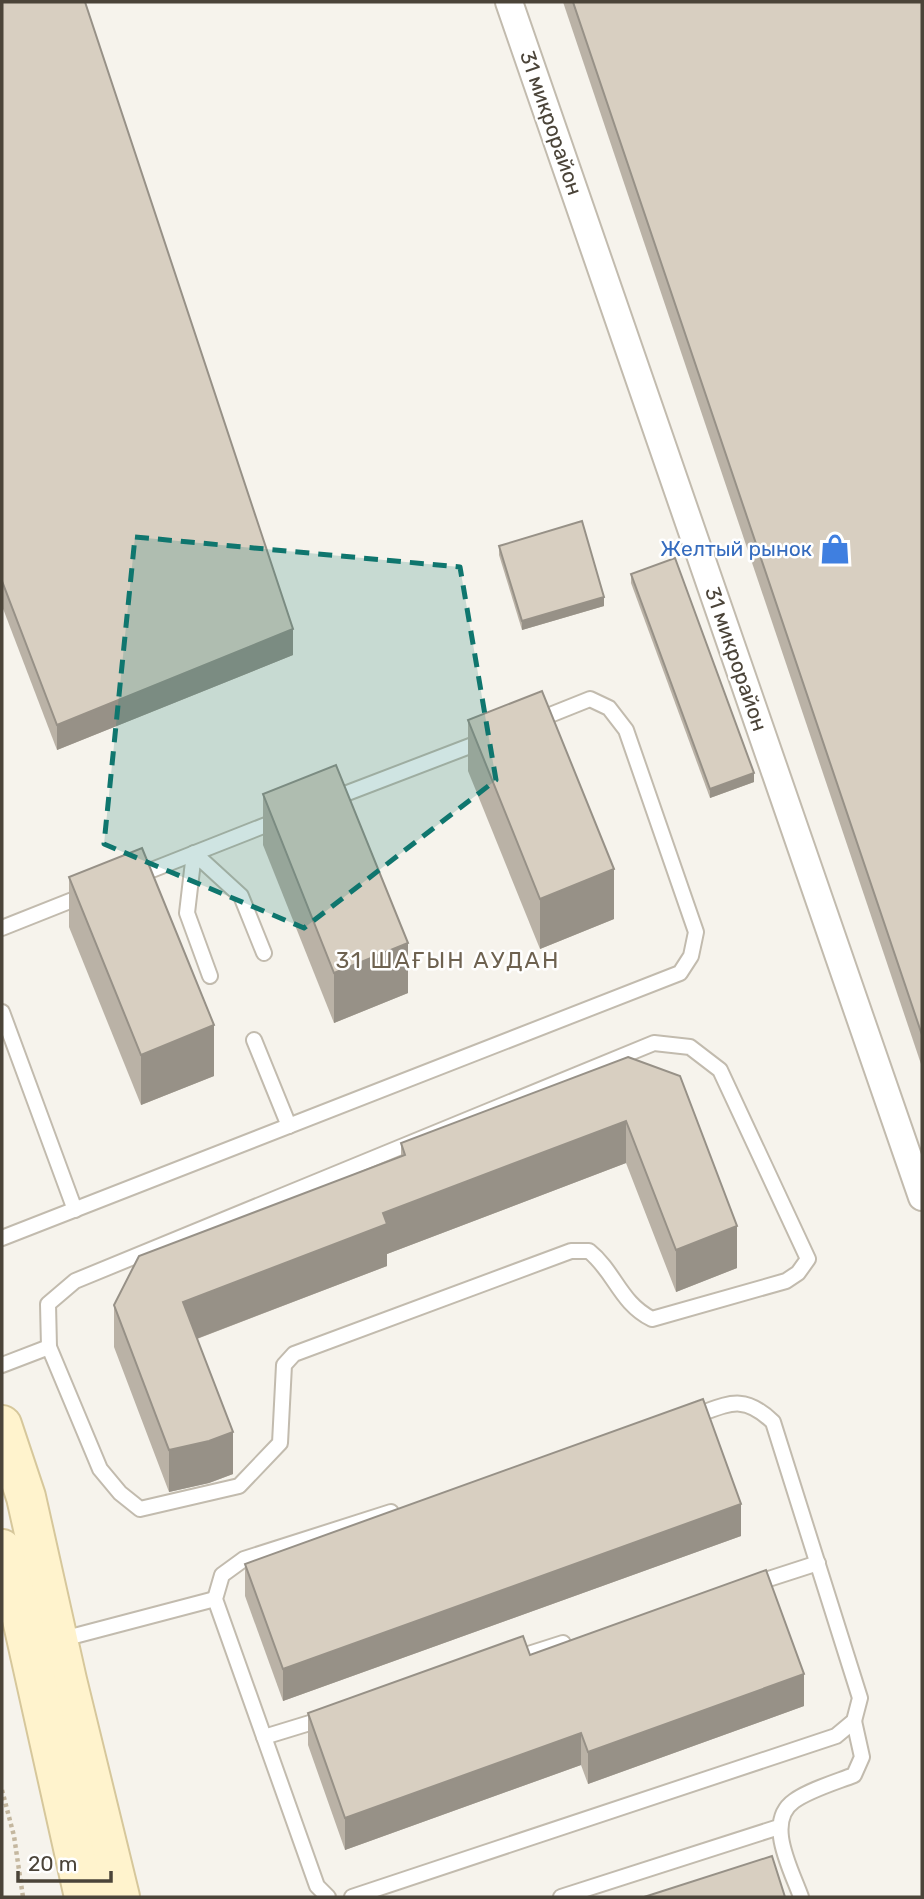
<svg xmlns="http://www.w3.org/2000/svg" width="924" height="1899" viewBox="0 0 924 1899" font-family="Rubik,sans-serif">
	<style>
		.lines { fill: none; stroke-linecap: round; stroke-linejoin: round }
		.lane-casing { stroke: #c2bbae; stroke-width: 18 }
		.street-casing { stroke: #c2bbae; stroke-width: 30 }
		.secondary-casing { stroke: #d6c79b; stroke-width: 42 }
		.path { stroke: #c4b79f; stroke-width: 4.5; stroke-dasharray: 3.5 3.5; stroke-linecap: butt }
		.lane { stroke: #fff; stroke-width: 14 }
		.street { stroke: #fff; stroke-width: 26 }
		.secondary { stroke: #fff3cd; stroke-width: 38 }
		.wall { fill: #bab2a6 }
		.shaded-wall { fill: #979187 }
		.building { fill: #d8cfc1; stroke: #979187; stroke-width: 2 }
		.marked { fill: #0f766e; fill-opacity: 0.2; stroke: #0f766e; stroke-width: 5; stroke-dasharray: 14 9; stroke-linejoin: round }
		.labels { text-anchor: middle; stroke-width: 5; stroke-linejoin: round; paint-order: stroke }
		.street-label { font-size: 21px; fill: #4b4439; stroke: #fff }
		.shop-label { font-size: 21px; fill: #366cbe; stroke: #fff; text-anchor: end }
		.neighbourhood-label { font-size: 23px; letter-spacing: 2px; fill: #6e6250; stroke: #fff }
	</style>
	<rect width="100%" height="100%" fill="#f6f3ec"/>
	<g class="lines">
		<g class="lane-casing">
			<g id="lane">
				<path d="M329 800 483 741"/>
				<path d="M134 877 281 819"/>
				<path d="M2 928 85 895"/>
				<path d="M210 976 187 913 194 853 241 896 264 953"/>
				<path d="M2 1012 75 1210"/>
				<path d="M254 1040 289 1126"/>
				<path d="M654 1043 690 1047 720 1070 808 1259 798 1273 786 1281 652 1319C620 1303 615 1272 589 1251H571L294 1354 284 1365 280 1443 239 1486 140 1509 120 1493 100 1469 49 1347 48 1304 75 1281Z"/>
				<path d="M2 1238 680 973 691 956 696 932 626 730 609 708 590 699 535 721"/>
				<path d="M2 1365 49 1347"/>
				<path d="M753 1584 818 1563"/>
				<path d="M59 1640 215 1599"/>
				<path d="M513 1659 563 1643"/>
				<path d="M264 1737 326 1718"/>
				<path d="M328 1897 317 1886 215 1599 222 1575 244 1559 391 1512"/>
				<path d="M352 1897 836 1736 854 1721 860 1698 773 1422C742 1392 727 1405 691 1417"/>
				<path d="M561 1897 779 1827"/>
				<path d="M801 1897C792 1871 764 1822 794 1801 809 1790 836 1782 854 1775L862 1757 854 1721"/>
			</g>
		</g>
		<g class="street-casing">
			<path id="street" d="M509 2 922 1197"/>
		</g>
		<g class="secondary-casing">
			<g id="secondary">
				<path d="M2 1425 26 1497 67 1680 120 1897"/>
				<path d="M2 1549 20 1610 84 1897"/>
			</g>
		</g>
		<path class="path" d="M2 1790 14 1836 23 1897"/>
		<use href="#lane" class="lane"/>
		<use href="#street" class="street"/>
		<use href="#secondary" class="secondary"/>
	</g>
	<g class="wall">
		<path d="M2 2 293 655 57 750 2 606Z"/>
		<path d="M563 2H922V1067Z"/>
		<path d="M499 546 604 606 522 630 499 555Z"/>
		<path d="M631 574 754 782 710 798 631 583Z"/>
		<path d="M468 720 614 919 540 949 468 771Z"/>
		<path d="M263 794 408 993 334 1023 263 845Z"/>
		<path d="M69 877 214 1076 141 1105 69 927Z"/>
		<path d="M628 1057 737 1268 676 1292 626 1163 387 1254V1266L197 1339 233 1474 209 1483 169 1492 114 1347V1305L401 1156V1143Z"/>
		<path d="M741 1536 283 1701 245 1596V1564Z"/>
		<path d="M530 1655 804 1706 588 1784 581 1765 345 1850 308 1745V1713Z"/>
	</g>
	<g class="shaded-wall">
		<path d="M604 597V606L522 630V621Z"/>
		<path d="M293 629V655L57 750V725Z"/>
		<path d="M754 773V782L710 798V789Z"/>
		<path d="M614 869V919L540 949V899Z"/>
		<path d="M408 943V993L334 1023V973Z"/>
		<path d="M214 1025V1076L141 1105V1055Z"/>
		<path d="M626 1121V1163L387 1254V1266L183 1344V1302L383 1213Z"/>
		<path d="M737 1226V1268L676 1292V1250Z"/>
		<path d="M233 1432V1474L209 1483 169 1492V1450Z"/>
		<path d="M741 1504V1536L283 1701V1669Z"/>
		<path d="M804 1674V1706L588 1784V1752Z"/>
		<path d="M581 1733V1765L345 1850V1818Z"/>
	</g>
	<g class="building">
		<path d="M2 2H85L293 629 57 725 2 581Z"/>
		<path d="M573 2H922V1035Z"/>
		<path d="M582 521 604 597 522 621 499 546Z"/>
		<path d="M675 558 754 773 710 789 631 574Z"/>
		<path d="M542 691 614 869 540 899 468 720Z"/>
		<path d="M336 765 408 943 334 973 263 794Z"/>
		<path d="M142 848 214 1025 141 1055 69 877Z"/>
		<path d="M628 1057 680 1076 737 1226 676 1250 626 1121 383 1213 387 1224 183 1302 233 1432 209 1441 169 1450 114 1305 139 1256 405 1155 401 1143Z"/>
		<path d="M703 1399 741 1504 283 1669 245 1564Z"/>
		<path d="M766 1570 804 1674 588 1752 581 1733 345 1818 308 1713 523 1636 530 1655Z"/>
		<path d="M772 1856 785 1897H644Z"/>
	</g>
	<path class="marked" d="M135 537 460 567 496 780 304 928 104 844Z"/>
	<defs>
		<g id="shop-bare" transform="scale(2.415)"><path d="M-5-2.5h2.3a2.7 3.5 0 0 1 5.4 0H5L5.5 6h-11ZM-1.5-2.5h3a1.5 2.3 0 0 0-3 0Z" fill="#3f7fe0" stroke="#fff" stroke-width="2.5" paint-order="stroke"/></g>
	</defs>
	<g fill-rule="evenodd">
		<use href="#shop-bare" x="835" y="549"/>
	</g>
	<g class="labels">
		<g class="street-label">
			<text transform="translate(551 123) rotate(71)" y="7">31 микрорайон</text>
			<text transform="translate(736 659) rotate(71)" y="7">31 микрорайон</text>
		</g>
		<g class="shop-label">
			<text x="812" y="556">Желтый рынок</text>
		</g>
		<g class="neighbourhood-label">
			<text x="448" y="968">31 ШАҒЫН АУДАН</text>
		</g>
	</g>
	<rect width="924" height="1899" fill="none" stroke="#4b4439" stroke-width="7"/>
	<path d="M18 1871v10h93v-10" fill="none" stroke="#4b4439" stroke-width="3.5"/>
	<text x="28" y="1871" font-size="21" fill="#4b4439" stroke="#ffffff" stroke-width="5" paint-order="stroke">20 m</text>
</svg>
